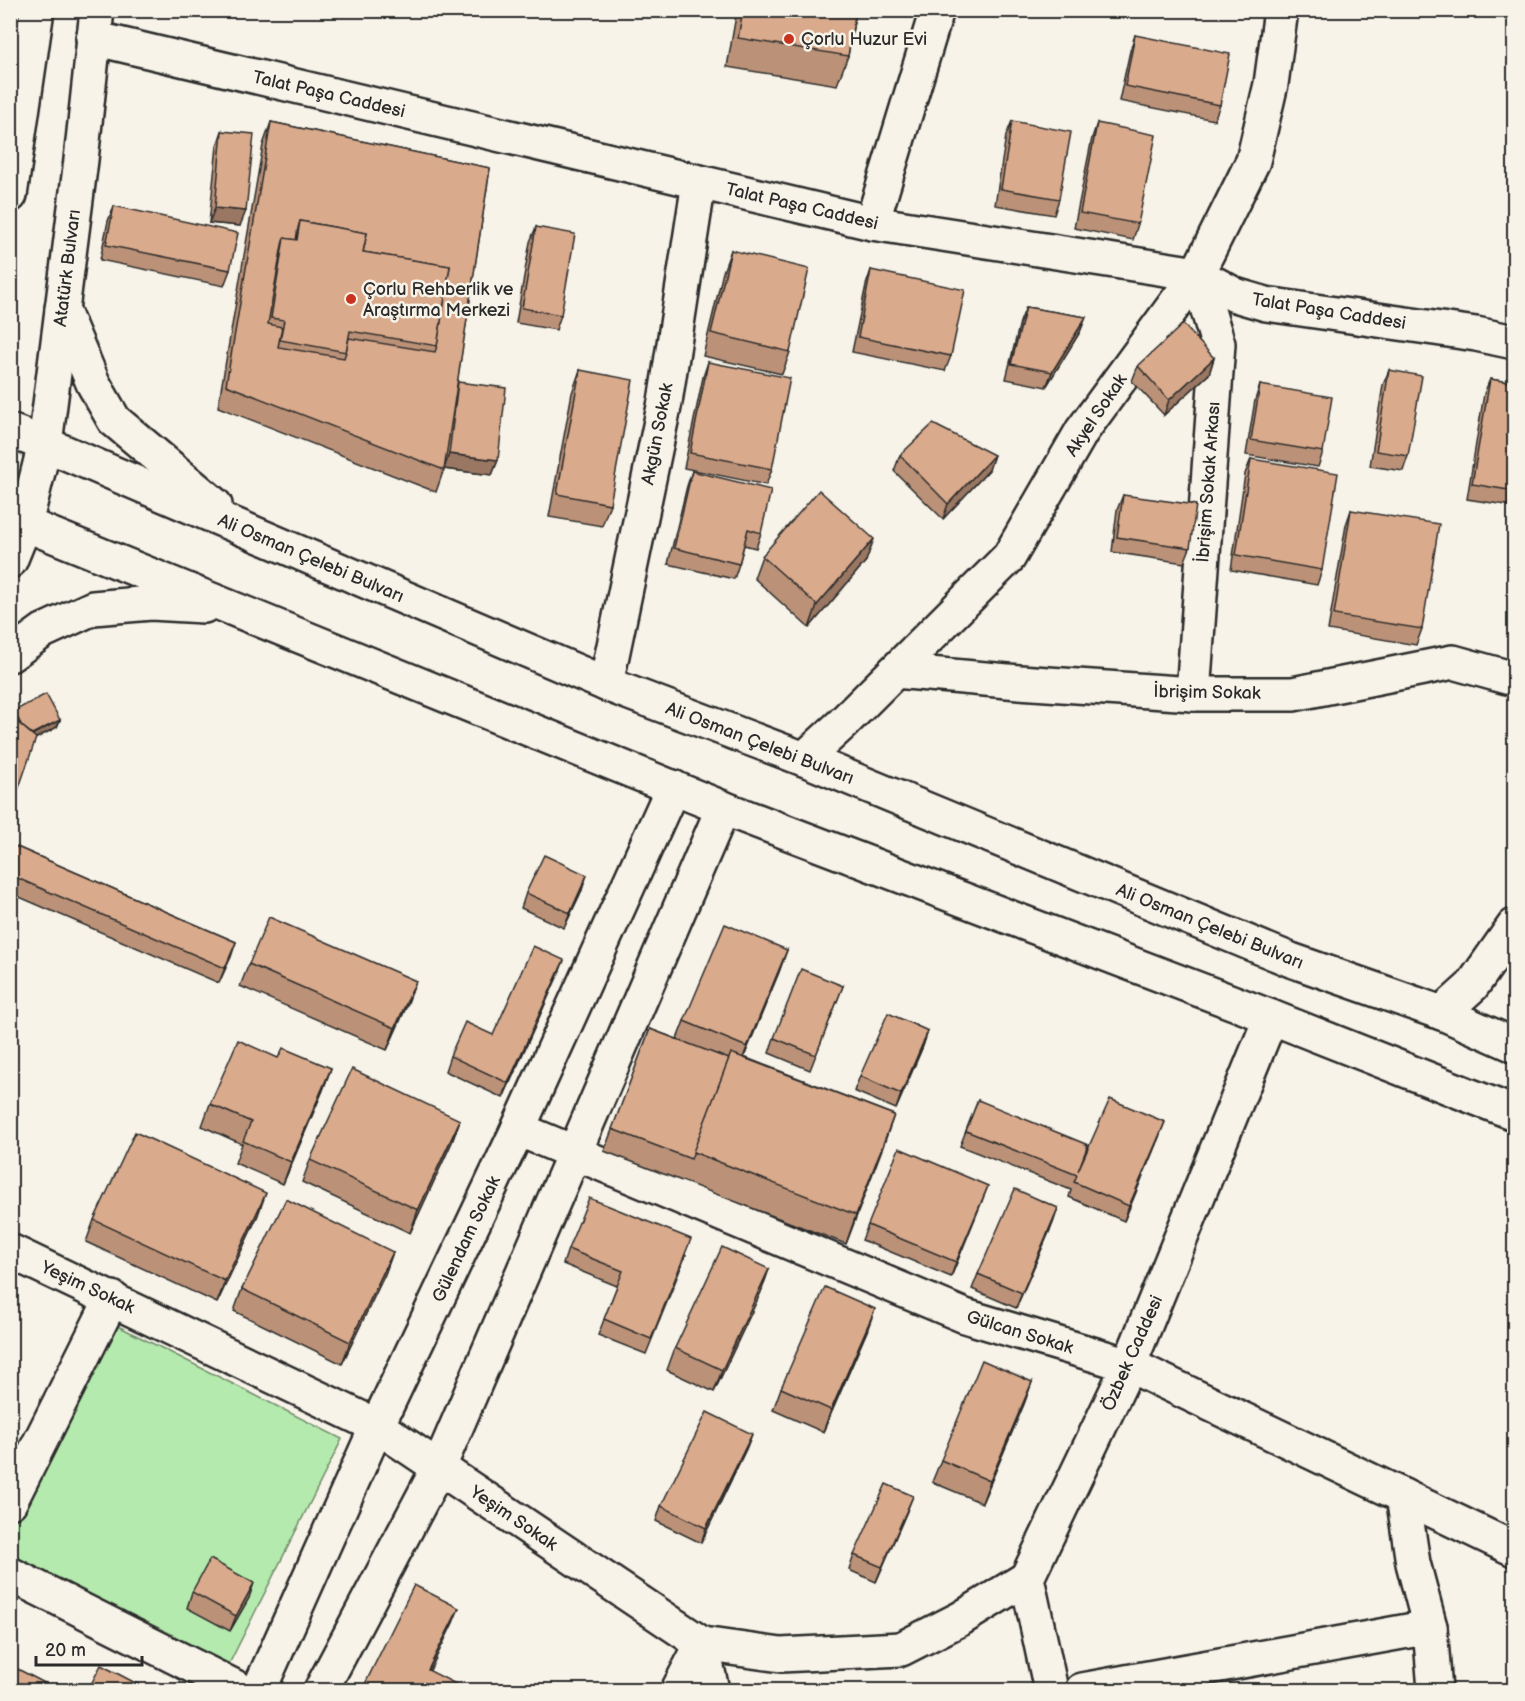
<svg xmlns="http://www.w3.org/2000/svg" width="1525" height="1701" viewBox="0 0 1525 1701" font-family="'Balsamiq Sans',sans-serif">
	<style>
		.green { fill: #b4eaad; stroke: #708a6c; stroke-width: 1.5 }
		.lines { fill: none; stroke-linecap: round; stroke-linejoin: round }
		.minor-casing { stroke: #2b2b2b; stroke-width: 38 }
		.major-casing { stroke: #2b2b2b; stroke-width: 38 }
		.minor { stroke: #f7f3e8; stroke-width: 33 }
		.major { stroke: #f7f3e8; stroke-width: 33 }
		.wall { fill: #bb9278; stroke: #2b2b2b; stroke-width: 1.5 }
		.shaded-wall { fill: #997762; stroke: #2b2b2b; stroke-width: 1.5 }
		.building { fill: #daaa8c; stroke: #2b2b2b; stroke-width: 1.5; fill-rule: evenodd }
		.poi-dot { fill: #c8321e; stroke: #f7f3e8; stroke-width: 2 }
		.labels { text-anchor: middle; stroke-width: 5; stroke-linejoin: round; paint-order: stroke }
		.poi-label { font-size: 18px; fill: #2b2b2b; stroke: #f7f3e8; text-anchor: start }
		.street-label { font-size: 18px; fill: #2b2b2b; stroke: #f7f3e8 }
	</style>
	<rect width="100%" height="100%" fill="#f7f3e8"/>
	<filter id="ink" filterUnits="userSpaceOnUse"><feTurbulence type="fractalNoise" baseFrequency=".0167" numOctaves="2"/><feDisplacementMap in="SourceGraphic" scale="12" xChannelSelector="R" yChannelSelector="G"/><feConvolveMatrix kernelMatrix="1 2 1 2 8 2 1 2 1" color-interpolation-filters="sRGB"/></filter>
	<g filter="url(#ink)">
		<path class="green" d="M108 1321 342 1439 226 1670 11 1562 10 1517Z"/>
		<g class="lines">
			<g class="minor-casing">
				<g id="minor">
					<path d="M93 38 872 223 1197 274 1235 295 1266 304 1476 334 1514 342"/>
					<path d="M872 223 937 10"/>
					<path d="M895 671 1019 682 1193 694H1293L1453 662 1514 679"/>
					<path d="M606 684 665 402 699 182"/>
					<path d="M1193 694 1218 344 1197 274"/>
					<path d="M804 759 841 725 1009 557 1082 431 1197 274 1253 161 1271 84 1281 10"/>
					<path d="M1442 1013 1472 986 1514 926"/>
					<path d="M518 1129 965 1316 1129 1365 1514 1549"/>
					<path d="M10 1251 377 1426 702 1644 781 1655 901 1649 960 1619 1027 1578"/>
					<path d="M1403 1496 1413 1563 1430 1627 1435 1690"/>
					<path d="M10 1502 112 1298"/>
					<path d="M10 1574 241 1690"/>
					<path d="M702 1644 712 1690"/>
					<path d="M259 1690 377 1426 518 1129 673 787"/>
					<path d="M321 1690 439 1467 723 808"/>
					<path d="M678 1690 702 1644"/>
					<path d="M1051 1690 1027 1578 1129 1365 1271 1017"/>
					<path d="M1082 1690 1430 1627"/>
				</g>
			</g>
			<g class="major-casing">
				<g id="major">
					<path d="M10 195 37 10"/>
					<path d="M62 309 93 383 114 420 215 505"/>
					<path d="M10 431 45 444 606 684 804 759 1291 960 1442 1013 1514 1045"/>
					<path d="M10 518 723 808 1271 1017 1514 1113"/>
					<path d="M10 561 25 524 45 444 81 160 97 10"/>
					<path d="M10 655 43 631 93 608 151 603 204 606"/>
				</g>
			</g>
			<use href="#minor" class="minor"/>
			<use href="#major" class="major"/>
		</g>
		<g class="wall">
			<path d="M554 10H578L576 14Z"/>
			<path d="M737 10H856L848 56 837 85 727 67Z"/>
			<path d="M1135 35 1220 105 1214 120 1119 101 1130 51Z"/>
			<path d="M1012 121 1059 199 1054 215 995 205 1006 136Z"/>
			<path d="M271 122 490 168 457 383 498 460 492 475 444 469 436 492 218 407 263 145Z"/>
			<path d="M1097 123 1138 224 1133 240 1074 228 1092 138Z"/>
			<path d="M222 131 240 226 209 223 217 146Z"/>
			<path d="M114 206 230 270 224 286 100 260 108 221Z"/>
			<path d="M536 227 561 315 556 330 516 323 530 242Z"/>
			<path d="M731 250 790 352 782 374 703 356 723 272Z"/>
			<path d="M871 270 951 356 945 371 852 352 866 285Z"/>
			<path d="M1026 307 1086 317 1080 332 1046 387 1006 379 1020 322Z"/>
			<path d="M1214 358 1209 374 1164 415 1132 381 1138 366Z"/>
			<path d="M708 362 772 469 766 485 684 468 703 377Z"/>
			<path d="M580 370 610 504 602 526 549 517 572 393Z"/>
			<path d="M1389 370 1408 456 1403 471 1370 466 1383 385Z"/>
			<path d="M1490 379 1515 383V498L1512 506 1467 499 1484 394Z"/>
			<path d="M1260 385 1323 452 1318 467 1246 455 1255 400Z"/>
			<path d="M900 455 989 470 943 519 894 471Z"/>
			<path d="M1251 459 1322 570 1317 585 1231 570 1245 474Z"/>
			<path d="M692 471 761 533 756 548 744 545 739 564 734 579 668 564 687 486Z"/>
			<path d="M1123 495 1190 548 1184 563 1112 552 1117 510Z"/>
			<path d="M1351 510 1422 629 1416 645 1328 630 1346 525Z"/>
			<path d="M762 556 866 561 809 628 754 578Z"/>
			<path d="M14 711 60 720 57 727 35 739 12 717Z"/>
			<path d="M10 844 236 942 219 983 10 893Z"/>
			<path d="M582 890 564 928 521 908 526 893Z"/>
			<path d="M787 950 779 972 744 1057 894 1115 846 1244 682 1181 683 1180 682 1181 604 1151 650 1029 677 1039 684 1021Z"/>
			<path d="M564 960 558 975 503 1098 445 1071 450 1056 493 1035Z"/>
			<path d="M249 964 408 1003 387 1050 240 986Z"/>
			<path d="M843 986 810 1070 769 1053 774 1038Z"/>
			<path d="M928 1031 923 1046 896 1109 854 1091 860 1076Z"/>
			<path d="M278 1058 331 1068 323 1090 283 1184 235 1163 242 1144 202 1126 210 1104Z"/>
			<path d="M978 1100 1080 1165 1159 1137 1124 1221 1069 1197 1071 1190 960 1146Z"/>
			<path d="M460 1120 452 1142 410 1233 302 1182 310 1160Z"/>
			<path d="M982 1201 951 1277 862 1240 868 1225Z"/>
			<path d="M1058 1208 1053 1223 1016 1308 972 1289 978 1274Z"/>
			<path d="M258 1215 217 1303 86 1242 94 1220Z"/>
			<path d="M568 1249 686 1255 646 1354 598 1335 617 1286 563 1264Z"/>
			<path d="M393 1252 385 1274 342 1364 234 1311 242 1289Z"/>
			<path d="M769 1269 761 1292 714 1392 667 1370 675 1348Z"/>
			<path d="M867 1331 823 1432 773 1410 781 1388Z"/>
			<path d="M1032 1382 1024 1404 982 1503 932 1482 941 1460Z"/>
			<path d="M752 1434 746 1449 701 1543 656 1521 661 1506Z"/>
			<path d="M907 1511 876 1582 849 1570 854 1555Z"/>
			<path d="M192 1592 249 1598 230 1631 187 1608Z"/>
		</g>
		<g class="shaded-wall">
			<path d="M215 208 246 211 240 226 209 223Z"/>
			<path d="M1086 317 1080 332 1046 387 1052 372Z"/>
			<path d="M1214 358 1209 374 1164 415 1169 400Z"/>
			<path d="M449 454 498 460 492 475 444 469Z"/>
			<path d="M994 455 989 470 943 519 948 504Z"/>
			<path d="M874 539 866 561 809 628 817 605Z"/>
			<path d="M60 720 57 727 25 744 28 737Z"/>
			<path d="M587 875 582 890 564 928 570 913Z"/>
			<path d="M236 942 231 957 219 983 225 968Z"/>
			<path d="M787 950 779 972 739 1069 747 1047Z"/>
			<path d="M564 960 558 975 503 1098 508 1083Z"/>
			<path d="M416 981 408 1003 387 1050 395 1028Z"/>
			<path d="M928 1031 923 1046 896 1109 901 1094Z"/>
			<path d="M331 1068 323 1090 283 1184 291 1162Z"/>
			<path d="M894 1115 884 1144 846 1244 856 1215Z"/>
			<path d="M460 1120 452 1142 410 1233 418 1210Z"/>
			<path d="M1165 1122 1159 1137 1124 1221 1129 1206Z"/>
			<path d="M988 1186 982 1201 951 1277 956 1262Z"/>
			<path d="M266 1193 258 1215 217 1303 225 1281Z"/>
			<path d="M1058 1208 1053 1223 1016 1308 1022 1293Z"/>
			<path d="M393 1252 385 1274 342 1364 350 1342Z"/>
			<path d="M769 1269 761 1292 714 1392 722 1370Z"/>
			<path d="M875 1309 867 1331 823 1432 831 1410Z"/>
			<path d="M1032 1382 1024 1404 982 1503 990 1481Z"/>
			<path d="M752 1434 746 1449 701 1543 706 1528Z"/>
			<path d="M913 1496 907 1511 876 1582 882 1567Z"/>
			<path d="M254 1583 249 1598 230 1631 236 1616Z"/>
			<path d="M459 1608 453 1623 423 1685 428 1670Z"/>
		</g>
		<g class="building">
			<path d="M743 10H856L848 56 738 38Z"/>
			<path d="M1135 35 1230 54 1220 105 1125 86Z"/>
			<path d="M1012 121 1071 132 1059 199 1001 189Z"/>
			<path d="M271 122 490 168 444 470 226 385ZM300 221 367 233 363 252 450 266 437 346 435 352 349 338 346 352 344 358 278 347 282 327 268 324 282 245 284 238 296 240 298 228Z"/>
			<path d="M1097 123 1156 135 1138 224 1080 213Z"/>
			<path d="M222 131 254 134 246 211 215 208Z"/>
			<path d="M114 206 238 233 230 270 106 245Z"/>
			<path d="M300 221 367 233 363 252 450 266 437 346 350 331 346 352 280 340 284 320 271 318 284 238 297 240Z"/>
			<path d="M536 227 575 234 561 315 522 308Z"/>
			<path d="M731 250 809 269 790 352 711 333Z"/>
			<path d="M871 270 965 290 951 356 858 337Z"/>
			<path d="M1026 307 1086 317 1052 372 1011 364Z"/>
			<path d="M1183 324 1214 358 1169 400 1138 366Z"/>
			<path d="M708 362 790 378 772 469 690 453Z"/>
			<path d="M580 370 633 380 610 504 557 494Z"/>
			<path d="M1389 370 1422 376 1408 456 1376 451Z"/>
			<path d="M1490 379 1515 383V491L1472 484Z"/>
			<path d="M458 382 506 388 498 460 449 454Z"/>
			<path d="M1260 385 1332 397 1323 452 1251 440Z"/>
			<path d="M933 424 994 455 948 504 900 455Z"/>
			<path d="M1251 459 1338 473 1322 570 1236 555Z"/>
			<path d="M692 471 771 490 761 533 748 529 739 564 674 548Z"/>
			<path d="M819 490 874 539 817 605 762 556Z"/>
			<path d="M1123 495 1196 505 1190 548 1117 537Z"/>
			<path d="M1351 510 1439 524 1422 629 1334 615Z"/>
			<path d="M46 694 60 720 32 734 22 726 14 711Z"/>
			<path d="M10 716 36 738 10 814Z"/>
			<path d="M10 844 236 942 225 968 10 875Z"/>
			<path d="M544 855 587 875 570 913 526 893Z"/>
			<path d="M269 917 416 981 395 1028 249 964Z"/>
			<path d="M725 924 787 950 747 1047 684 1021Z"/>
			<path d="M533 946 564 960 508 1083 450 1056 465 1022 493 1035Z"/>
			<path d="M801 969 843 986 816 1055 774 1038Z"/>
			<path d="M888 1013 928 1031 901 1094 860 1076Z"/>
			<path d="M650 1029 729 1059 691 1159 612 1129Z"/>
			<path d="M238 1040 278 1058 283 1048 331 1068 291 1162 243 1141 251 1122 210 1104Z"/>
			<path d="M731 1053 894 1115 856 1215 693 1152Z"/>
			<path d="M352 1069 460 1120 418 1210 310 1160Z"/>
			<path d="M1110 1099 1165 1122 1129 1206 1074 1182 1077 1175 966 1131 978 1100 1088 1145 1078 1171Z"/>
			<path d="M135 1132 266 1193 225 1281 94 1220Z"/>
			<path d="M899 1148 988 1186 956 1262 868 1225Z"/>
			<path d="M1015 1189 1058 1208 1022 1293 978 1274Z"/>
			<path d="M589 1198 691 1239 651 1339 604 1319 623 1271 568 1249Z"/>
			<path d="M286 1199 393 1252 350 1342 242 1289Z"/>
			<path d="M722 1247 769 1269 722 1370 675 1348Z"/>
			<path d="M825 1287 875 1309 831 1410 781 1388Z"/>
			<path d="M982 1360 1032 1382 990 1481 941 1460Z"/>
			<path d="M707 1412 752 1434 706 1528 661 1506Z"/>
			<path d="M886 1484 913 1496 882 1567 854 1555Z"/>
			<path d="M210 1559 254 1583 236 1616 192 1592Z"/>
			<path d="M414 1585 459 1608 428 1670 460 1686 458 1690H362Z"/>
			<path d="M10 1665 58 1690H10Z"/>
			<path d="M101 1665 149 1690H88Z"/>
		</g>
	</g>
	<g class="poi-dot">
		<circle cx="789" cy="39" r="6"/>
		<circle cx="351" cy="299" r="6"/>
	</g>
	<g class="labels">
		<g class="poi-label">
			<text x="801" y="45">Çorlu Huzur Evi</text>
			<text x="363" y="295">Çorlu Rehberlik ve<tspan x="363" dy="21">Araştırma Merkezi</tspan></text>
		</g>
		<g class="street-label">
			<text transform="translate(329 94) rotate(13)" y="6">Talat Paşa Caddesi</text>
			<text transform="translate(802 206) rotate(13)" y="6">Talat Paşa Caddesi</text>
			<text transform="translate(67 268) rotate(-83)" y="6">Atatürk Bulvarı</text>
			<text transform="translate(1329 311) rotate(9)" y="6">Talat Paşa Caddesi</text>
			<text transform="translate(1096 415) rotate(-56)" y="6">Akyel Sokak</text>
			<text transform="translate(657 434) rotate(-79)" y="6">Akgün Sokak</text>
			<text transform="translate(1208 482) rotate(-86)" y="6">İbrişim Sokak Arkası</text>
			<text transform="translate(311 558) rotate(23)" y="6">Ali Osman Çelebi Bulvarı</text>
			<text transform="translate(1207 692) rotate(1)" y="6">İbrişim Sokak</text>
			<text transform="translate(760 743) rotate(21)" y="6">Ali Osman Çelebi Bulvarı</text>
			<text transform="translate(1210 926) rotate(22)" y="6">Ali Osman Çelebi Bulvarı</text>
			<text transform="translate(466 1239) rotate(-65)" y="6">Gülendam Sokak</text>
			<text transform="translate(88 1287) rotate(25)" y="6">Yeşim Sokak</text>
			<text transform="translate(1020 1332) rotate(17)" y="6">Gülcan Sokak</text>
			<text transform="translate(1132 1353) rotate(-66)" y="6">Özbek Caddesi</text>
			<text transform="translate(514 1518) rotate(34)" y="6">Yeşim Sokak</text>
		</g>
	</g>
	<rect width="1525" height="1701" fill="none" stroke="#f7f3e8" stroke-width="36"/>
	<rect x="18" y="18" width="1489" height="1665" fill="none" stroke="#2b2b2b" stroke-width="2" filter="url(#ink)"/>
	<path d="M36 1656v9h106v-9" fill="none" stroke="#2b2b2b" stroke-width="3"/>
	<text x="45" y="1656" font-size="18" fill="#2b2b2b" stroke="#f7f3e8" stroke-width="4.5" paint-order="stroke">20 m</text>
</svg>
